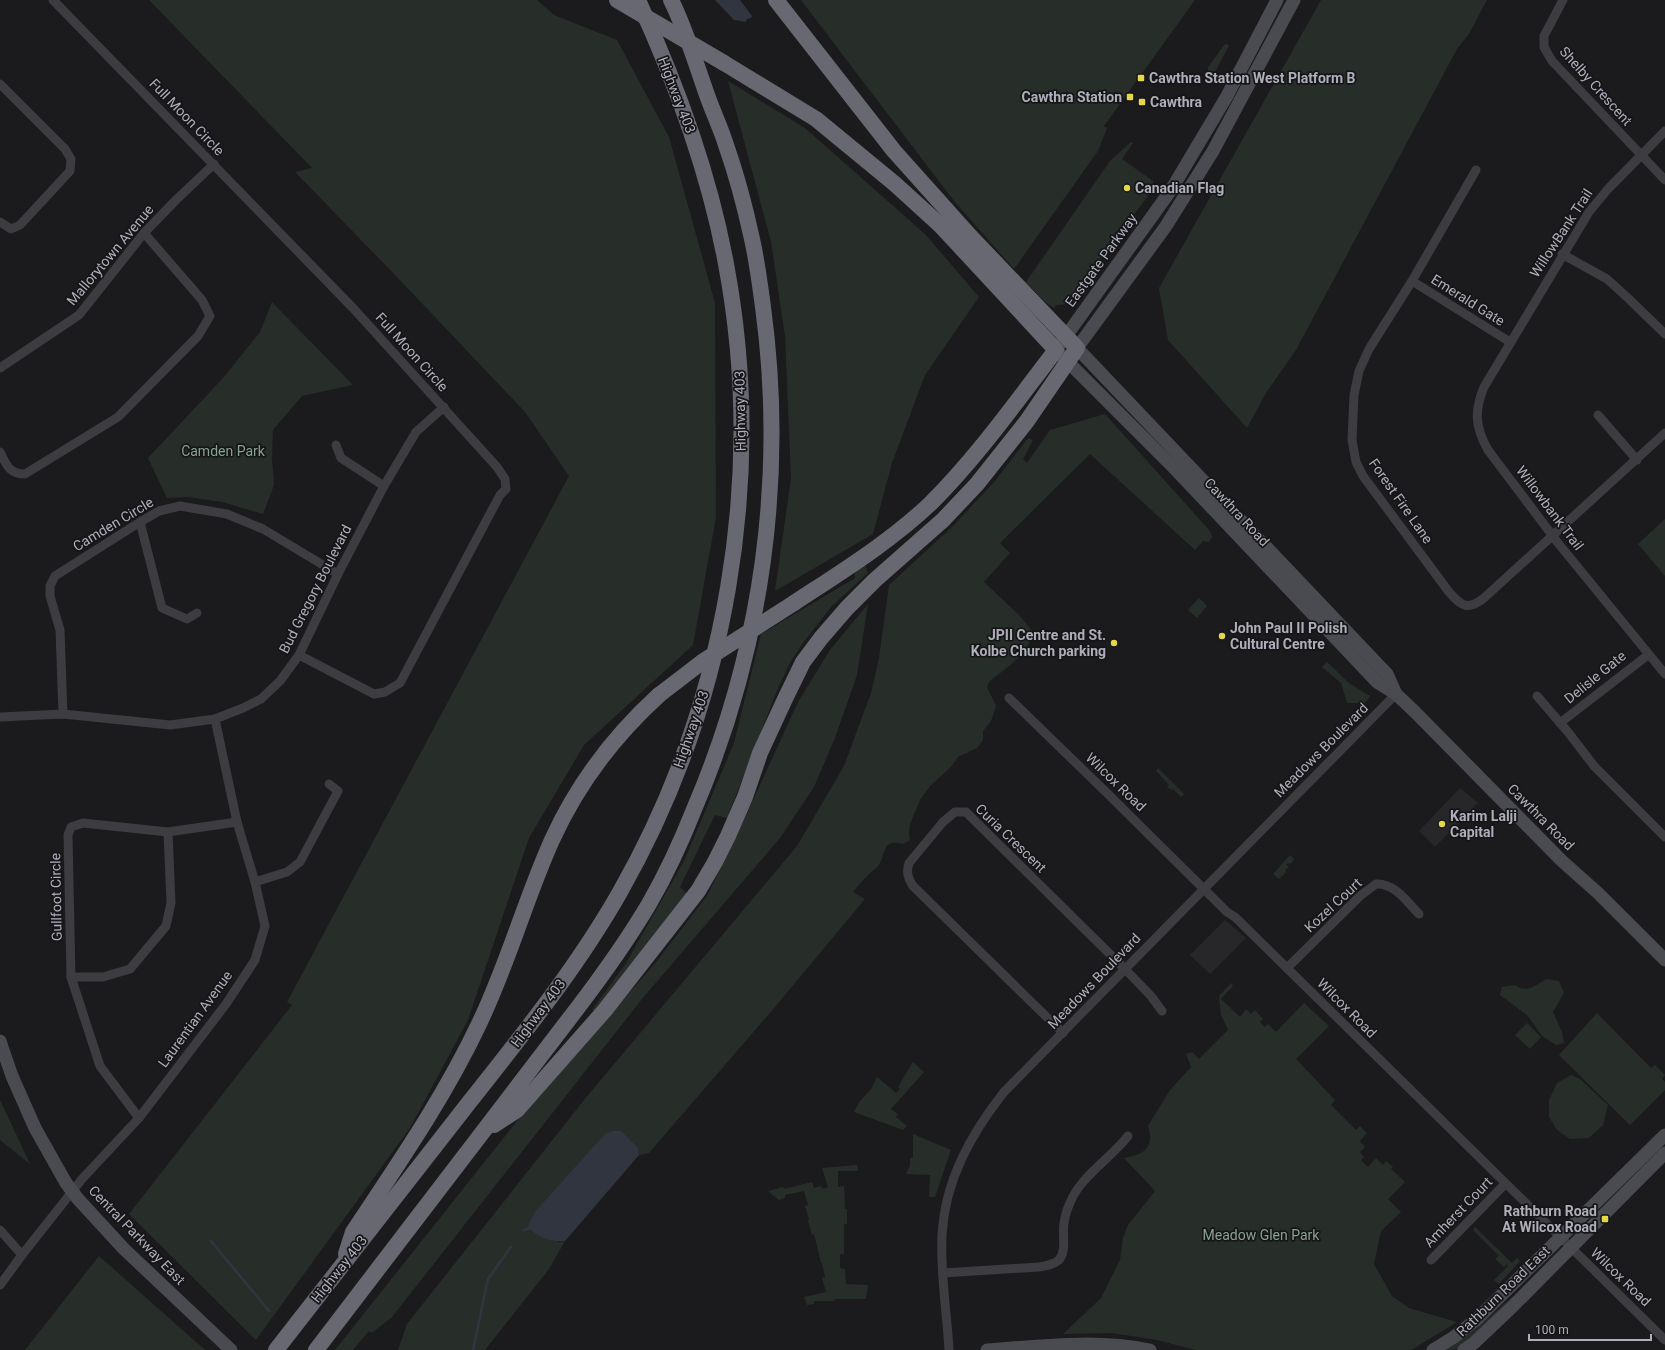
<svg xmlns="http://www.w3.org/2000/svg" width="1665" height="1350" viewBox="0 0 1665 1350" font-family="Roboto,sans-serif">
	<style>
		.built { fill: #272629 }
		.green { fill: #272e2a }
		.water { fill: #313540 }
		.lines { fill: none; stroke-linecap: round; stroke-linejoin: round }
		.stream { stroke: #313540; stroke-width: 2.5 }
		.street { stroke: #3c3c41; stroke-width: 9 }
		.secondary { stroke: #4a4a51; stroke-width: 13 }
		.highway { stroke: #686872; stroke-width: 16 }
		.highway-bridge { stroke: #686872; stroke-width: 16 }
		.poi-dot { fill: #e3d74b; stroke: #161517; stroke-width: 1.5 }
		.labels { text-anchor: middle; stroke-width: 3.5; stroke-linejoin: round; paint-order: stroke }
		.poi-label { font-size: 14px; font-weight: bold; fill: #aeafbb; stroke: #161517; text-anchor: start }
		.street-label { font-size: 14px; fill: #aeafbb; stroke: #161517 }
		.park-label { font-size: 14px; fill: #87a490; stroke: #161517 }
	</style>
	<rect width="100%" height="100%" fill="#1b1a1c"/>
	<g class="built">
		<path d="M1460 788 1478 803 1435 847 1419 831Z"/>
		<path d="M1225 920 1246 938 1210 974 1190 955Z"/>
	</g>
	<g class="green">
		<path d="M149 0H537L554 15 617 40 669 137 715 303 716 517 693 645 584 745 529 838 468 1020 410 1128 256 1340 129 1214 292 1005 287 1002 569 476 525 412 398 278 295 172 312 168Z"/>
		<path d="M801 0H1195L1104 126 1107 128 1098 151 1014 269 954 201Z"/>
		<path d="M1321 0H1487L1469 34 1457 49 1296 350 1266 393 1247 428 1168 340 1159 288Z"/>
		<path d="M1225 44H1227L1229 46 1215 72 1208 71V67Z"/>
		<path d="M728 81 805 128 926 235 979 297 925 375 892 463 873 534 775 591 791 478 785 336 771 242Z"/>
		<path d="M1131 142 1133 143 1122 159 1153 181 1154 188 1098 262 1080 290 1078 299 1069 304 1056 305 1054 308 1044 301 1026 282 1110 161Z"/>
		<path d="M272 302 353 385 302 396 273 430 272 459 274 485 263 514 222 502 188 497 167 498 148 458 223 378 260 332Z"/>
		<path d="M1105 414 1210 531 1212 537 1209 542 1203 541 1195 550 1090 454 1000 543 1010 553 984 582 1019 615 1032 631C1031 654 1005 668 989 682L987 687 996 706 991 721 983 731V740L977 748 958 757 951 767 931 785 920 800 910 824 909 834 910 840 903 844C882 838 886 853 879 865 877 868 872 871 870 873 864 879 858 886 853 892L865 899 775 1007 649 1153 639 1155 638 1148 534 1213 528 1225 559 1242 565 1241 549 1269 485 1350H398L407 1324 584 1100 797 846 844 766 871 693 879 658 889 585 953 526 995 481 1028 438 1033 440 1023 459 1027 463 1050 430Z"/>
		<path d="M1665 519V576L1638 544Z"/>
		<path d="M865 564 868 573 832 606 803 643 791 661 778 688 727 818 715 815 680 887 687 894 595 1011 592 1010 626 963 684 861 734 743 761 634 855 578V570Z"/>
		<path d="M1199 598 1207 606 1197 618 1188 610Z"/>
		<path d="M868 604 857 675 835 738 814 787 780 838 642 999 392 1317 372 1333 369 1331 353 1350H335L536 1097 653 966 707 896 738 833 798 702 830 650Z"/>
		<path d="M1327 662 1349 683 1370 696 1365 703H1347L1341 683 1322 667Z"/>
		<path d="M1158 768 1184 794 1181 797 1173 789 1171 790 1167 787 1169 785 1156 771Z"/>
		<path d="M1290 855 1294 859 1292 863 1286 864 1289 867 1285 870 1286 872 1279 879 1273 874Z"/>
		<path d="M1547 979 1559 981 1564 993 1553 1012 1562 1032 1564 1043 1556 1045 1542 1036 1528 1016 1500 995 1502 987 1515 985C1528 994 1535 985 1547 979Z"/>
		<path d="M1231 983 1233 986 1221 999 1240 1017 1246 1009 1251 1014 1255 1010 1263 1019 1260 1022 1265 1027 1268 1024 1276 1032 1304 1003 1329 1026 1296 1059 1335 1100 1331 1105 1356 1130 1360 1126 1367 1133 1360 1141 1365 1147 1360 1152 1364 1157 1361 1160 1368 1167 1376 1158 1383 1165 1386 1161 1393 1167 1391 1169 1405 1182 1388 1199 1401 1212 1381 1231 1374 1264 1392 1296 1409 1308 1457 1322 1413 1349 1409 1350H1196L1157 1340 1112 1333 1063 1334 1101 1298 1120 1260 1123 1238 1128 1225 1155 1191 1124 1158C1144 1155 1155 1147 1148 1126L1170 1090 1191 1067 1186 1054 1192 1052 1199 1059 1228 1030 1221 1015 1219 996Z"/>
		<path d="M1597 1013 1651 1068 1655 1065 1665 1075 1662 1079 1665 1082V1090L1630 1125 1559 1055Z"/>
		<path d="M1527 1023 1541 1037 1530 1049 1515 1035Z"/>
		<path d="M913 1062 924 1072 891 1109 898 1114 896 1117 907 1126 903 1130 854 1112 859 1102 871 1089 877 1077 896 1093 900 1089 898 1087Z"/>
		<path d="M1571 1075 1580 1079 1608 1105 1603 1125 1589 1138 1570 1139 1557 1130 1549 1117V1100L1557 1083Z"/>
		<path d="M0 1100 30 1164 0 1140Z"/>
		<path d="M913 1134 951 1150 935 1197H929L930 1175 906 1174 910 1165V1158H913Z"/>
		<path d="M857 1165 858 1171H838V1187L844 1186 845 1209H847V1224H844V1254H840V1268L845 1269 846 1284 868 1285 866 1299H835V1301H814V1304L807 1305 804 1297 826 1292 822 1278 825 1277 822 1263H821L814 1234 812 1235 808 1220 809 1219 805 1206 808 1205 804 1191 785 1195V1198L779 1200 768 1191 783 1187 784 1189 812 1182 814 1188 821 1186 822 1189 828 1187 822 1168Z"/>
		<path d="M1475 1227 1512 1263 1517 1258 1520 1261 1499 1284 1494 1280 1508 1266 1507 1264 1504 1267 1495 1259 1499 1256 1473 1230Z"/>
		<path d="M99 1256 205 1350H25Z"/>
		<path d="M1514 1295C1500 1310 1474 1341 1457 1349 1453 1350 1448 1350 1444 1350L1475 1330Z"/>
	</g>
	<g class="water">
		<path d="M715 0H740L752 16 751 18 747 19 746 22 734 20Z"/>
		<path d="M613 1131H621L638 1148 639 1155 565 1241C552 1242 535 1238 528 1225L534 1213 605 1134Z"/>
	</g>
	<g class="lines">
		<g class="stream">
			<path d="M524 1230 533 1227"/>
			<path d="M211 1241 269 1311"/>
			<path d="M473 1350 488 1279 511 1247"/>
		</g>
		<g class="street">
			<path d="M53 0 353 308 497 467 505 479 506 489 500 495 400 683 385 692 374 694 299 655"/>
			<path d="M1563 0 1544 36V47L1552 61 1665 180"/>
			<path d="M0 84 65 149 71 159 70 171 20 225 11 229 0 222"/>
			<path d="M1665 131 1608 189 1589 212 1484 387C1474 411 1475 427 1488 450L1558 543 1665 674"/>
			<path d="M1476 170 1412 281 1369 349 1359 371 1354 395 1352 440 1356 462 1363 476 1449 592C1461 606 1468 611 1484 598L1665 433"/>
			<path d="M1562 254 1607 279 1629 299 1665 334"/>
			<path d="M1412 281 1510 342"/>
			<path d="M0 368 79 315 144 233 177 199 214 164"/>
			<path d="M1598 415 1637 460"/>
			<path d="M336 445 341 458 384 486"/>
			<path d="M0 452C6 464 9 474 25 474L118 417 198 336 210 316 202 300 144 233"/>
			<path d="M140 522 162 608 187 619 197 613"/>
			<path d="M1537 696 1568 732 1594 766 1665 837"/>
			<path d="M1009 698 1109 795 1227 912 1235 917 1665 1340"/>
			<path d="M63 714 60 630 50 596V586L55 576 140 522 159 511 180 506 227 514 263 529 338 574"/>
			<path d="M0 717 63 714 170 725 215 719 243 708 261 699 280 681 299 655 338 574 384 486 416 432 444 407"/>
			<path d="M1560 723 1648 655"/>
			<path d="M255 882 287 872 300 862 338 791 329 784"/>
			<path d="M1287 968 1360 896 1376 884C1395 883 1407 902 1419 914"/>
			<path d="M71 977H103L130 969 166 926 171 903 168 832"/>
			<path d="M1063 1033 913 886C908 878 906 872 909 863L943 822 955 812H966L1125 969 1151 996 1162 1011"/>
			<path d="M139 1118 100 1066 71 977 68 835 71 827 83 823 168 832 237 822"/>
			<path d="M0 1230 22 1255"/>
			<path d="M1431 1260 1505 1184"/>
			<path d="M943 1273 1039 1267C1046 1266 1053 1265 1059 1260 1067 1251 1062 1234 1064 1223 1065 1217 1067 1209 1070 1203 1079 1178 1111 1158 1128 1136"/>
			<path d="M0 1285 22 1255 82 1179 139 1118 226 1004 255 960 265 926 255 882 237 822 215 719"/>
			<path d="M949 1350C947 1312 940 1273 942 1235 945 1180 971 1134 1004 1092L1396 694"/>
		</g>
		<g class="secondary">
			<path d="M1277 0 1227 96 1171 190 1056 350 1175 469 1377 682 1396 694 1415 712 1562 861 1598 893 1665 960"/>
			<path d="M1294 0 1213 151 1181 202 1166 226 1077 348 1387 674 1396 694"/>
			<path d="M0 1041 12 1076 35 1128 66 1183 78 1199 124 1249 231 1350"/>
			<path d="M987 1350C1041 1346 1097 1339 1150 1350"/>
			<path d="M1433 1350 1454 1337 1476 1320 1665 1135"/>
			<path d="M1464 1350 1474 1343 1511 1308 1665 1153"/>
		</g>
		<g class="highway">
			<path d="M724 63 816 119 895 184 940 225 1056 350C1016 402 978 456 931 503 890 542 841 572 794 603"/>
			<path d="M494 1125 517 1110 605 1010 698 891 715 862 728 836 745 797 760 753 785 699 803 662 821 638 847 608 875 580 943 520 977 484 1027 421 1077 348 971 237 894 151 776 0"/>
			<path d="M346 1254 353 1232C398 1164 444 1098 479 1024 508 964 525 900 552 840 577 785 614 736 659 695"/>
			<path d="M276 1350C341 1267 406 1184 471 1100 524 1033 578 966 620 892 727 704 766 477 726 264 709 172 677 85 638 0"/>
			<path d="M316 1350 576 1010C602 976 627 941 649 904 667 873 682 840 695 807 762 650 786 477 763 307 760 285 757 261 752 239 745 207 737 176 726 145 721 129 713 112 707 95 696 64 686 30 671 0"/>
		</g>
		<g class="highway-bridge">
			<path d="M617 0 724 63"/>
			<path d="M659 695 702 662 794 603"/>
		</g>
	</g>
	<g class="poi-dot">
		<rect x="1137" y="74" width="8" height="8" rx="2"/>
		<rect x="1126" y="93" width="8" height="8" rx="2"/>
		<rect x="1138" y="98" width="8" height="8" rx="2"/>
		<circle cx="1127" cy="188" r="4"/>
		<circle cx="1222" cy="636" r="4"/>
		<circle cx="1114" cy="643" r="4"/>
		<circle cx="1442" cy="824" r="4"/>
		<rect x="1601" y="1215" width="8" height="8" rx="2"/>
	</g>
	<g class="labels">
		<g class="poi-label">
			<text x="1149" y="83">Cawthra Station West Platform B</text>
			<text x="1122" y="102" text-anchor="end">Cawthra Station</text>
			<text x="1150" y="107">Cawthra</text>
			<text x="1135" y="193">Canadian Flag</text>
			<text x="1230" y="633">John Paul II Polish<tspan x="1230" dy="16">Cultural Centre</tspan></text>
			<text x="1106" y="640" text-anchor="end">JPII Centre and St.<tspan x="1106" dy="16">Kolbe Church parking</tspan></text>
			<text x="1450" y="821">Karim Lalji<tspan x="1450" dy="16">Capital</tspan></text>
			<text x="1597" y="1216" text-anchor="end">Rathburn Road<tspan x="1597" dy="16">At Wilcox Road</tspan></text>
		</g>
		<g class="street-label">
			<text transform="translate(1596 86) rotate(48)" y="5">Shelby Crescent</text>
			<text transform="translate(677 95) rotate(69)" y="5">Highway 403</text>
			<text transform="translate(187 117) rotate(46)" y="5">Full Moon Circle</text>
			<text transform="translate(1561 233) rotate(-57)" y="5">WillowBank Trail</text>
			<text transform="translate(110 255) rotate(-50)" y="5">Mallorytown Avenue</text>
			<text transform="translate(1101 260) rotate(-54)" y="5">Eastgate Parkway</text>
			<text transform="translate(1468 300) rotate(32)" y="5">Emerald Gate</text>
			<text transform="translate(412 352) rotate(48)" y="5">Full Moon Circle</text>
			<text transform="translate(740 411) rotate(-91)" y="5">Highway 403</text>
			<text transform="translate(1401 501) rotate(55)" y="5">Forest Fire Lane</text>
			<text transform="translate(1550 508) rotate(53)" y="5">Willowbank Trail</text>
			<text transform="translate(1237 512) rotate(47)" y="5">Cawthra Road</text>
			<text transform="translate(113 524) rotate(-31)" y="5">Camden Circle</text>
			<text transform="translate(315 589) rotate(-63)" y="5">Bud Gregory Boulevard</text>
			<text transform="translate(1595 677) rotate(-39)" y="5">Delisle Gate</text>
			<text transform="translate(691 729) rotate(-71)" y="5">Highway 403</text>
			<text transform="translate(1321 750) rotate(-45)" y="5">Meadows Boulevard</text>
			<text transform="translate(1116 782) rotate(44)" y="5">Wilcox Road</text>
			<text transform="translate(1541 817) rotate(45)" y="5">Cawthra Road</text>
			<text transform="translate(1011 838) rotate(44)" y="5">Curia Crescent</text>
			<text transform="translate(56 897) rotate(-91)" y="5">Gullfoot Circle</text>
			<text transform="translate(1333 905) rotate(-43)" y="5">Kozel Court</text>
			<text transform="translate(1094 981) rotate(-46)" y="5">Meadows Boulevard</text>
			<text transform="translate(1347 1008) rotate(45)" y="5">Wilcox Road</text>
			<text transform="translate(538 1013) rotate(-53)" y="5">Highway 403</text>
			<text transform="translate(195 1019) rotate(-54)" y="5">Laurentian Avenue</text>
			<text transform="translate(1458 1212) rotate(-46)" y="5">Amherst Court</text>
			<text transform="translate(137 1235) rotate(46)" y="5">Central Parkway East</text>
			<text transform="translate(339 1269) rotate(-52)" y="5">Highway 403</text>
			<text transform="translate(1621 1277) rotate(44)" y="5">Wilcox Road</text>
			<text transform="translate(1503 1291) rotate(-44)" y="5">Rathburn Road East</text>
		</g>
		<g class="park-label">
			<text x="223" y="456">Camden Park</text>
			<text x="1261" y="1240">Meadow Glen Park</text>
		</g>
	</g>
	<path d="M1529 1334v6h122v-6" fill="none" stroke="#aeafbb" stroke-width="2"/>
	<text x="1535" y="1334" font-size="12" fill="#aeafbb" stroke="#161517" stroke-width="3" paint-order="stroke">100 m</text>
</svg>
